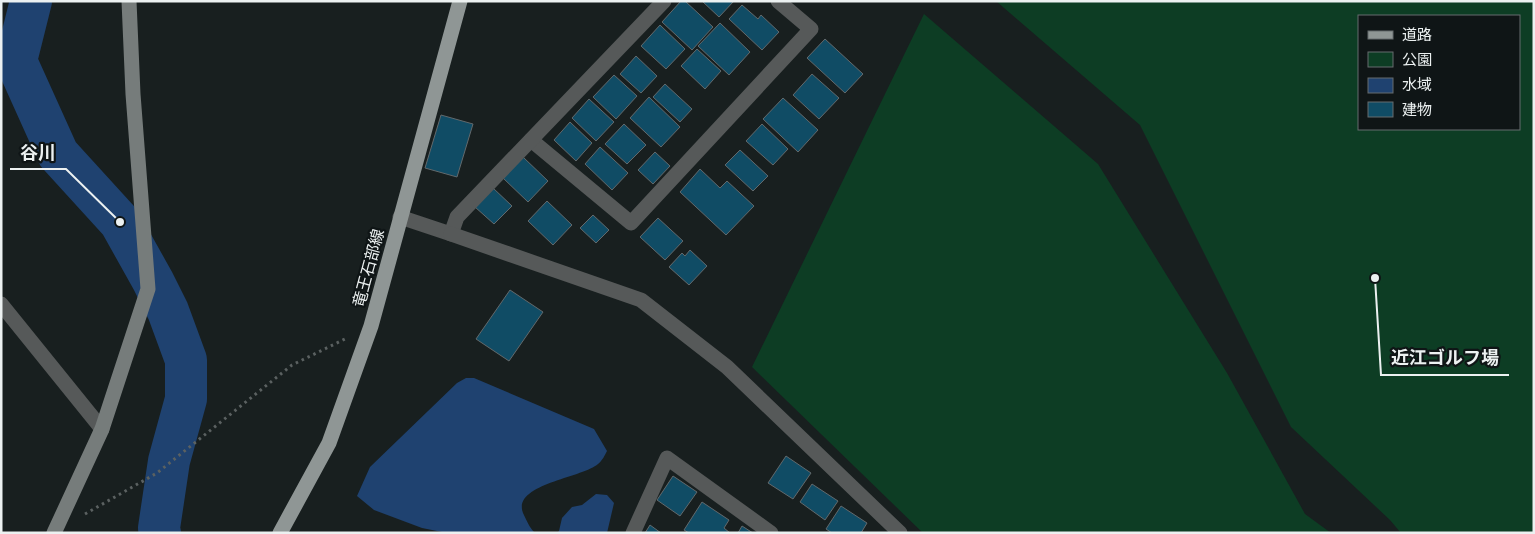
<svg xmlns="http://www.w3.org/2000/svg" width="1535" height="534" viewBox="0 0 1535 534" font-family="'Space Grotesk','Noto Sans JP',sans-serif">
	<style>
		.green { fill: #0d3d24; fill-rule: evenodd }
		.water { fill: #1f4270 }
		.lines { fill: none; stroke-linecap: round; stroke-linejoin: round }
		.river { stroke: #1f4270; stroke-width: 42 }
		.building { fill: #104c65; stroke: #62696c }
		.path { stroke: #5b6161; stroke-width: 3; stroke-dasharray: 2.5 4; stroke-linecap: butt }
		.street { stroke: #565959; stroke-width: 15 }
		.secondary { stroke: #767c7b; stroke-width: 15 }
		.primary { stroke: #8f9695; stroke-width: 15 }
		.labels { text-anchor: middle; stroke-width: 4.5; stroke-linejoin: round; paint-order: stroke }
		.street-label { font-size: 16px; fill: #ecf1f1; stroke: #0f1516 }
		.leader { fill: none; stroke: #ecf1f1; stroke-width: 2 }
		.callout-dot { fill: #ecf1f1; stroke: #0f1516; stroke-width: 2 }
		.callout-label { font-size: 18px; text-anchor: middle; font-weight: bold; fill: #ecf1f1; stroke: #0f1516; stroke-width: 4.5; stroke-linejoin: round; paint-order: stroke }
	</style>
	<rect width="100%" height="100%" fill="#181f1f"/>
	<g class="green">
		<path d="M996 1H1534V533H1401L1390 520 1291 427 1140 125ZM1359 16H1519V129H1359Z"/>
		<path d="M924 14 1098 164 1227 373 1305 514 1331 533H923L752 367Z"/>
	</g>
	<g class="water">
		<path d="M466 378H474L594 429 607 451C605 455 602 461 598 464 582 478 512 484 523 513 527 521 529 527 535 533H447L422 528 374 510 357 496 370 467 457 383Z"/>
		<path d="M596 494 607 495 614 503 607 533H557L559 531 562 518 572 507 582 505Z"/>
	</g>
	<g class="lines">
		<path class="river" d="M31 1 16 61 58 154 120 222 153 281 168 311 186 360V399L169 461 159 528 160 533"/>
	</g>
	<g class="building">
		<path d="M681 1H685L713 27 692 50 662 22Z"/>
		<path d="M702 1H734L719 17Z"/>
		<path d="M742 5 758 19 761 15 779 32 762 50 729 19Z"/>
		<path d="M720 23 750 52 729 75 698 46Z"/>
		<path d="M660 25 685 49 666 69 641 46Z"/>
		<path d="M825 39 863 74 845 93 807 58Z"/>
		<path d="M697 49 721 71 705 89 681 66Z"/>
		<path d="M636 56 657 76 641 93 620 74Z"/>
		<path d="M812 74 839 98 819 119 793 95Z"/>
		<path d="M614 75 637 96 616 119 593 97Z"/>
		<path d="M665 84 692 109 680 122 653 97Z"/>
		<path d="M649 97 680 127 661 147 630 118Z"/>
		<path d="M783 98 818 130 798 152 763 119Z"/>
		<path d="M589 99 614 122 596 141 572 118Z"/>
		<path d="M441 115 473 124 457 177 425 168Z"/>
		<path d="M570 122 592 143 576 161 554 140Z"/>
		<path d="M624 124 646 145 627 164 605 144Z"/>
		<path d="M762 124 788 149 773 165 746 141Z"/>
		<path d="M600 147 628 173 612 190 585 164Z"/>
		<path d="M740 150 768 176 753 191 725 165Z"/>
		<path d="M655 152 670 166 653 184 638 170Z"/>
		<path d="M523 157 548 181 528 202 503 178Z"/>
		<path d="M700 169 720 188 727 181 754 206 726 235 680 192Z"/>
		<path d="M493 188 512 206 494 224 475 207Z"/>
		<path d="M547 201 572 225 553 245 528 221Z"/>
		<path d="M593 215 609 230 596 243 580 228Z"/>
		<path d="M658 218 683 241 665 260 640 237Z"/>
		<path d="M690 250 707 266 689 285 669 267 682 253 685 256Z"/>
		<path d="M510 290 543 312 509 361 476 339Z"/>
		<path d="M786 456 811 473 793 499 768 483Z"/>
		<path d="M673 476 697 492 680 516 657 500Z"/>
		<path d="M812 484 838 501 825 520 800 502Z"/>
		<path d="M702 502 729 520 724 528 730 533H689L684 530Z"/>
		<path d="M841 506 867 523 861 533H832L826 529Z"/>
		<path d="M650 525 661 533H645Z"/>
		<path d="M742 526 753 533H738Z"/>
	</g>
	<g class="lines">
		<path class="path" d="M85 514 157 473 292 365 347 338"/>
		<g class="street">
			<path d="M531 140 631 223 811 29 778 1"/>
			<path d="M400 217 451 234 457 217 664 1"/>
			<path d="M451 234 641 300 727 367 900 533"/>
			<path d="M1 304 102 429"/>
			<path d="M633 533 667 458 771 533"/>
		</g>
		<path class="secondary" d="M54 533 102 429 148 289 133 94 129 1"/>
		<path class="primary" d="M280 533 329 443 371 326 460 1"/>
	</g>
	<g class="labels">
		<g class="street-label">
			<text transform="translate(368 268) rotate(-75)" y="6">竜王石部線</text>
		</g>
	</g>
	<path class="leader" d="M120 222L66 169H10M1375 278L1381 375H1509"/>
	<g class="callout-dot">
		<circle cx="120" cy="222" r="5"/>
		<circle cx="1375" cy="278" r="5"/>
	</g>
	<g class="callout-label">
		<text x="38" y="159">谷川</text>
		<text x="1445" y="364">近江ゴルフ場</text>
	</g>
	<rect width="1535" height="534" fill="none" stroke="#ecf1f1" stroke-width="5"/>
	<rect x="1358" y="15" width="162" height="115" fill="#0f1516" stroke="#676d6e"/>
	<rect x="1368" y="31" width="25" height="8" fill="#8f9695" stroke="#676d6e"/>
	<text x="1402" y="40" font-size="15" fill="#ecf1f1">道路</text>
	<rect x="1368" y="52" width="25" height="15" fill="#0d3d24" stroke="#676d6e"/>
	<text x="1402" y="65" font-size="15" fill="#ecf1f1">公園</text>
	<rect x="1368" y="78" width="25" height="15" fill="#1f4270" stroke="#676d6e"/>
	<text x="1402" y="90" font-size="15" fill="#ecf1f1">水域</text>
	<rect x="1368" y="102" width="25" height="15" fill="#104c65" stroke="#676d6e"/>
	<text x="1402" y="115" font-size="15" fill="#ecf1f1">建物</text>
</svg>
